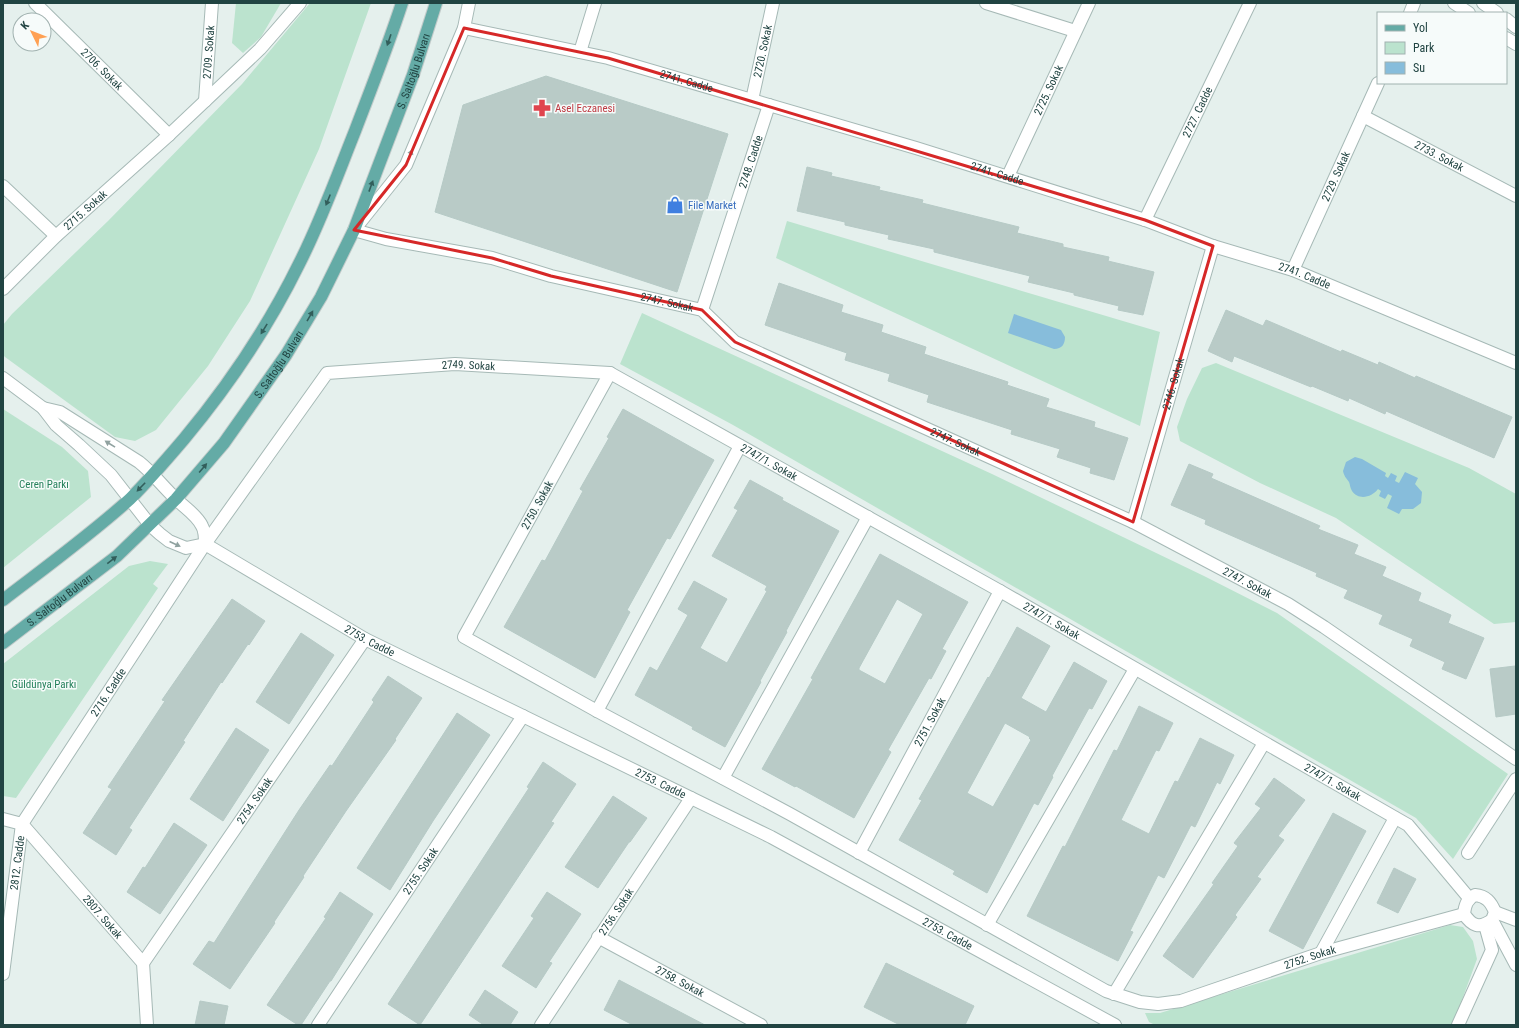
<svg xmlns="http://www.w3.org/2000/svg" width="1519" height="1028" viewBox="0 0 1519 1028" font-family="'Roboto Condensed',sans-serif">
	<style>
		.green { fill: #bbe3ce }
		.water { fill: #87bddb }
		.building { fill: #b9cbc7; stroke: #b6cac6; fill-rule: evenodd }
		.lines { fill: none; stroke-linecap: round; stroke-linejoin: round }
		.street-casing { stroke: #a6b9b6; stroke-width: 14 }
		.primary-casing { stroke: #c1cbca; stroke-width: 14 }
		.street { stroke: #fff; stroke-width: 12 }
		.primary { stroke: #64aba6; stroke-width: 12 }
		.oneway { fill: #325e5b }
		.oneway2 { fill: #90a2a0 }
		.marked { fill: none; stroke: #d62828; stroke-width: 3; stroke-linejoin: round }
		.labels { text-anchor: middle; stroke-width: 3; stroke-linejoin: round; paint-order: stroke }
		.street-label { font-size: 11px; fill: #214442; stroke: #f6fbfa }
		.health-label { font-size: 11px; fill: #be3a42; stroke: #f6fbfa; text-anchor: start }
		.shop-label { font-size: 11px; fill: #366cbe; stroke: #f6fbfa; text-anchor: start }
		.park-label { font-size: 11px; fill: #25815b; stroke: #f6fbfa }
	</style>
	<rect width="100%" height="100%" fill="#e5f0ed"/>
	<g class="green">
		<path d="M236 3H281L261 37 243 53 232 43Z"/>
		<path d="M310 3H371L319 149 250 301 208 366 156 430 135 441 115 437 5 357 3 355V325L12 314 108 221 242 84Z"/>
		<path d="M787 221 1160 332 1140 426 776 258Z"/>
		<path d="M642 313 992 474 1204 576 1277 613 1508 774 1453 859 1416 818 733 425 620 364Z"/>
		<path d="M1216 363 1469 468 1516 494V622L1494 624 1336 518 1260 483 1180 441 1177 427 1187 399 1202 368Z"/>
		<path d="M3 409 62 447 88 471 91 497 3 568Z"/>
		<path d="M150 561 168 564 153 584 158 588 16 798 3 796V664L129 566Z"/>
		<path d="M1450 925 1463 927 1473 941 1477 959 1455 1019 1452 1025H1155L1149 1022 1145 1013H1160Z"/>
	</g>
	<g class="water">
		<path d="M1014 314 1061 330 1065 337C1065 344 1062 349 1054 349L1008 333Z"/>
		<path d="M1355 457 1362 459 1386 473 1385 476 1388 478 1391 473 1397 476 1395 481 1399 483 1405 472 1418 478 1415 484 1422 492 1421 503 1413 509H1402L1399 514 1387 508 1392 496 1388 494 1385 499 1379 496 1381 491 1378 489C1372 497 1359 501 1352 491 1350 488 1350 484 1349 482 1346 478 1344 476 1343 471L1346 462Z"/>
	</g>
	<g class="building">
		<path d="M546 76 728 134 677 292 435 212 463 105Z"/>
		<path d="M807 167 832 173 831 176 880 187 879 190 923 200 922 203 1019 227 1017 233 1063 244V247L1109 257 1108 261 1154 272 1143 315 1118 310 1119 306 1074 295V293L1028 282 1030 276 934 252V249L888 239 889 235 845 225V222L797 211Z"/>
		<path d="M779 283 843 305 841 312 883 325 881 332 926 347 924 354 1008 382 1007 385 1049 399 1046 407 1095 422 1094 427 1128 438 1114 480 1090 473 1091 468 1057 457 1060 449 1011 434 1012 430 927 402 929 395 888 381 890 374 845 360 847 353 765 325Z"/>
		<path d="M1226 310 1263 326 1266 320 1341 352 1342 350 1378 365 1379 362 1415 378 1416 376 1512 417 1494 458 1386 411 1385 414 1349 398 1348 401 1312 386 1311 387 1234 356 1232 362 1208 351Z"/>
		<path d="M623 409 714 460 670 539 667 538 627 610 630 612 595 678 504 627 542 560 545 561 583 491 580 489 609 438 607 437Z"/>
		<path d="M1189 464 1213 474 1211 478 1320 526 1318 529 1358 545 1354 554 1386 567 1382 576 1421 593 1418 601 1451 615 1448 623 1484 638 1466 679 1442 669 1445 662 1410 646 1413 639 1379 624 1383 615 1344 598 1348 590 1316 576 1317 573 1205 524 1206 520 1171 505Z"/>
		<path d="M750 480 783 498 782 500 839 531 786 631 787 632 760 681 761 682 725 747 692 729 693 727 635 695 650 667 657 671 688 615 678 609 694 581 727 599 700 648 727 663 767 591 765 590 767 586 712 556 738 510 734 508Z"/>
		<path d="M880 554 968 602 942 649 946 651 931 679 929 678 888 750 891 752 854 818 796 786 795 787 762 769 813 679 811 678ZM897 599 923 614 885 684 859 670V668Z"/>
		<path d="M232 599 265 621 249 645 248 644 222 683 221 682 183 741 185 742 129 828 132 830 116 855 83 833 112 789 108 787 165 701 162 700Z"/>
		<path d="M1017 627 1050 646 1021 698 1046 712 1074 662 1107 681 1092 709 1089 708 1052 776 1053 777 1038 805 1034 803 987 893 953 874 955 871 899 840 922 800 919 799 935 771 988 677 989 678ZM1005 723 1030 737 1029 738 1031 740 993 807 967 793Z"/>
		<path d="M301 633 334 655 289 724 256 702Z"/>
		<path d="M1515 666 1516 714 1496 717 1490 669Z"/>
		<path d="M388 676 422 698 395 739 396 740 346 811 303 876 304 877 274 922 275 923 230 989 193 964 209 941 214 943 299 810 330 765 332 766 374 702 372 700Z"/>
		<path d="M1139 706 1173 723 1159 751 1156 750 1121 820 1149 834 1175 781 1178 782 1200 738 1234 755 1220 784 1217 782 1195 827 1191 825 1164 878 1158 875 1130 931 1133 932 1118 961 1027 916 1063 846 1065 847 1114 750 1117 751Z"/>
		<path d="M457 713 490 735 433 821 390 890 357 868Z"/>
		<path d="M236 728 269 750 223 821 190 799Z"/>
		<path d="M543 762 576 784 551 822 554 823 420 1025 388 1004 529 788 527 787Z"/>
		<path d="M1274 778 1305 800 1278 836 1284 840 1257 877 1261 879 1235 915 1237 917 1193 978 1163 956 1214 884 1212 883 1238 846 1234 843 1261 808 1255 804Z"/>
		<path d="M613 796 647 818 630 842H629L598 888 565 867Z"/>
		<path d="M1333 813 1366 831 1303 949 1269 931Z"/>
		<path d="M174 823 207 845 160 914 127 892 143 867 145 868Z"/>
		<path d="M1394 868 1416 879 1398 913 1377 903Z"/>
		<path d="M340 892 373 914 331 981H330L301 1025H298L267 1005 326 918 324 917Z"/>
		<path d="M547 892 581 914 549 962 552 963 536 988 502 966 534 918 531 916Z"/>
		<path d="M886 963 974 1006 965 1025H900L864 1007Z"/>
		<path d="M619 980 705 1025H633L604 1010Z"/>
		<path d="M485 990 518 1012 510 1025H484L469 1015Z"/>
		<path d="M200 1001 228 1006 224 1025H195Z"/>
	</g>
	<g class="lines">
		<g class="street-casing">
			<g id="street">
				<path id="s1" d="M35 3 169 135"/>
				<path id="s2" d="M469 3 464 28 406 165 354 230 386 239 492 258 551 276 702 310 735 342 1133 522 1288 604 1324 627 1516 759"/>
				<path d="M986 3 1075 31"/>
				<path d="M1454 3 1469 13"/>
				<path d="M1483 3 1497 13"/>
				<path d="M1410 13 1414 3"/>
				<path d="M1506 19 1516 27"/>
				<path id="s3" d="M464 28 608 58 916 148 1145 220 1213 246 1293 270 1516 363"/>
				<path d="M1506 38 1516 44"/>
				<path d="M580 52 595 3"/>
				<path id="s4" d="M752 100 773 3"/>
				<path id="s5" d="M205 101 212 3"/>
				<path id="s6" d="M1363 116 1516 196"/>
				<path id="s7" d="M1008 176 1089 3"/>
				<path d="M3 186 56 236"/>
				<path id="s8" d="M1145 220 1250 3"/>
				<path id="s9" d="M1293 270 1378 83"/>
				<path id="s10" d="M3 289 56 236 169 135 260 49 300 3"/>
				<path id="s11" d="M702 310 769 105"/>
				<path id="s12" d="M610 373 464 637 597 711 790 814 1106 991 1140 1002 1158 1004 1181 1001 1321 953 1464 914"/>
				<path d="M3 378 43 408 56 425 79 445 111 475 150 525 160 534 169 541 186 548 205 544"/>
				<path d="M43 408 60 412 139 462C153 473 163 487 176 499 184 507 197 515 202 526 205 531 205 538 205 544"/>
				<path id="s13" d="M1133 522 1213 246"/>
				<path id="s14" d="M205 544 365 639 771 837 1115 1025"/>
				<path d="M597 711 740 446"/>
				<path d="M723 778 868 517"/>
				<path id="s15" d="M3 819 22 824 205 544 327 373 455 364 610 373 1000 591 1408 825 1469 898"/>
				<path id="s16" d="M22 824 143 963 147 1025"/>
				<path id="s17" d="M859 853 1000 591"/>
				<path d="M1468 853 1516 779"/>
				<path d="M1475 895C1486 896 1491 902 1495 912L1492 920C1479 929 1472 926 1464 914 1465 905 1467 899 1475 895Z"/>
				<path d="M1495 912 1516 920"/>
				<path d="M1492 920 1516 965"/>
				<path d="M987 925 1135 669"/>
				<path id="s18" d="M598 937 761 1025"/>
				<path d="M1321 953 1395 818"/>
				<path id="s19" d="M143 963 365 639"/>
				<path id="s20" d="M3 974 22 824"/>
				<path d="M1114 994 1264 743"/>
				<path id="s21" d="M318 1025 523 716"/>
				<path id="s22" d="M541 1025 691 798"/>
				<path d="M1458 1025 1492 950 1485 925"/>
			</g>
		</g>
		<g class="primary-casing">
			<g id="primary">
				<path d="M3 600C46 567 90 535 130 499 149 480 167 459 184 439 229 385 268 327 299 264 321 221 337 176 355 131 371 89 388 46 402 3"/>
				<path id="s23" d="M3 643 117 556 176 499 224 443 286 355 321 297 354 230 413 75 436 3"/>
			</g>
		</g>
		<use href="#street" class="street"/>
		<use href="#primary" class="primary"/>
	</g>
	<defs><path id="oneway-solid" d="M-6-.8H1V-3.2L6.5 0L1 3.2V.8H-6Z"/></defs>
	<g class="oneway">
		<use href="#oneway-solid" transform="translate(389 40) rotate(109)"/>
		<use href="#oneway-solid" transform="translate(371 186) rotate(-70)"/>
		<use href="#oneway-solid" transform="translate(328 200) rotate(112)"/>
		<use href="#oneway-solid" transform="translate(310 316) rotate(-60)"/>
		<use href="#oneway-solid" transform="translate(264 329) rotate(122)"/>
		<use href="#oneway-solid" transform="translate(203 468) rotate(-50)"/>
		<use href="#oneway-solid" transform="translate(141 487) rotate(134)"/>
		<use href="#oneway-solid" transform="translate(112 560) rotate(-38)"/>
	</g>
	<g class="oneway2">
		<use href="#oneway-solid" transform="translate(410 155) rotate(-67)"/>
		<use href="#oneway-solid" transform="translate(110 444) rotate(-148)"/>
		<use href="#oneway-solid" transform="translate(175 544) rotate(25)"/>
	</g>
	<path class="marked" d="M464 28 608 58 1145 220 1213 246 1133 522 735 342 702 310 551 276 492 258 354 230 406 165Z"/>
	<defs>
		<g id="pharmacy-bare" transform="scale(1.38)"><path d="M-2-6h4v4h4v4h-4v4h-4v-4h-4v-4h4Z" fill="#e0444e" stroke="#f6fbfa" stroke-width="2.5" paint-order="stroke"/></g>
		<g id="shop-bare" transform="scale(1.38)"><path d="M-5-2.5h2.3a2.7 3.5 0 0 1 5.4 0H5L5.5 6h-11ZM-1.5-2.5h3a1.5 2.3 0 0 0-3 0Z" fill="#3f7fe0" stroke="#f6fbfa" stroke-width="2.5" paint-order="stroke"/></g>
	</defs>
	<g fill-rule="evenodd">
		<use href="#pharmacy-bare" x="542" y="108"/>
		<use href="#shop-bare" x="675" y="205"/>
	</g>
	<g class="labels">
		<g class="street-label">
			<text dy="4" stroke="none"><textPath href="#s4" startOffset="50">2720. Sokak</textPath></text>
			<text dy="4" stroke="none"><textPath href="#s5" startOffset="49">2709. Sokak</textPath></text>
			<text dy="4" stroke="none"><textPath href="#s1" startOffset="94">2706. Sokak</textPath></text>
			<text dy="4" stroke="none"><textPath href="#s23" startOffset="719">S. Saltoğlu Bulvarı</textPath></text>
			<text dy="4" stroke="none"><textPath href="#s3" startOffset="229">2741. Cadde</textPath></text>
			<text dy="4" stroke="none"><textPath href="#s7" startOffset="95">2725. Sokak</textPath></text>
			<text dy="4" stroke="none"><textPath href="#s8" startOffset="120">2727. Cadde</textPath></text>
			<text dy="4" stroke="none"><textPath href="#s6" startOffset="86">2733. Sokak</textPath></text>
			<text dy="4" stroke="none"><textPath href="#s11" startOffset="156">2748. Cadde</textPath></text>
			<text dy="4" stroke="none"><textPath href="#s3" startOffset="553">2741. Cadde</textPath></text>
			<text dy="4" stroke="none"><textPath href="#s9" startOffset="103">2729. Sokak</textPath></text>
			<text dy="4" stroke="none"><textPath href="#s10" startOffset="114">2715. Sokak</textPath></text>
			<text dy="4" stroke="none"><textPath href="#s3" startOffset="877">2741. Cadde</textPath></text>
			<text dy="4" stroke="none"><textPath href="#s2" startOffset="579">2747. Sokak</textPath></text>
			<text dy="4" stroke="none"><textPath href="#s23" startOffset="395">S. Saltoğlu Bulvarı</textPath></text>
			<text dy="4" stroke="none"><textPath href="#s15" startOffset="706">2749. Sokak</textPath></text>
			<text dy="4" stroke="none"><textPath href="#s13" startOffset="144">2746. Sokak</textPath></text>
			<text dy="4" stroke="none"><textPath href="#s2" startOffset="903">2747. Sokak</textPath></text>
			<text dy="4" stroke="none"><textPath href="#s15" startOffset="1030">2747/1. Sokak</textPath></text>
			<text transform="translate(537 505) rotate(-61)" y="4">2750. Sokak</text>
			<text dy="4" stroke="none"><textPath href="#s2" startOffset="1227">2747. Sokak</textPath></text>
			<text dy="4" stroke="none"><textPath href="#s23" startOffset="71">S. Saltoğlu Bulvarı</textPath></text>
			<text dy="4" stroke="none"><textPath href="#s15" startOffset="1354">2747/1. Sokak</textPath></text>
			<text dy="4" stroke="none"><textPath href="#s14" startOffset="191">2753. Cadde</textPath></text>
			<text dy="4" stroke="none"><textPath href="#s15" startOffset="177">2716. Cadde</textPath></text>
			<text dy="4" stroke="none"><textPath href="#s17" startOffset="149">2751. Sokak</textPath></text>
			<text dy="4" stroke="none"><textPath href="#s15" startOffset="1678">2747/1. Sokak</textPath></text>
			<text dy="4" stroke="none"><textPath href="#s14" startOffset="515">2753. Cadde</textPath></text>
			<text dy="4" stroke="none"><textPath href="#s19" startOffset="197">2754. Sokak</textPath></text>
			<text dy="4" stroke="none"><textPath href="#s20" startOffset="112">2812. Cadde</textPath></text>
			<text dy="4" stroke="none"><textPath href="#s21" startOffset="185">2755. Sokak</textPath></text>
			<text dy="4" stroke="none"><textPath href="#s22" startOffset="136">2756. Sokak</textPath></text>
			<text dy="4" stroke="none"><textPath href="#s16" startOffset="123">2807. Sokak</textPath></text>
			<text dy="4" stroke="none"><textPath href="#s14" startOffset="839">2753. Cadde</textPath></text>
			<text dy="4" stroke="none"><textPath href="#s12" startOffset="1248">2752. Sokak</textPath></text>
			<text dy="4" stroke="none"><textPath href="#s18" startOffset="93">2758. Sokak</textPath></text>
		</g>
		<g class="health-label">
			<text x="555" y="112">Asel Eczanesi</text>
		</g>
		<g class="shop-label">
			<text x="688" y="209">File Market</text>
		</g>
		<g class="park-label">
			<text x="44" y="488">Ceren Parkı</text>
			<text x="44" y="688">Güldünya Parkı</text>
		</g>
	</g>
	<rect width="1519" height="1028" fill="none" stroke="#214442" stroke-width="8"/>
	<rect x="1377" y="12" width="130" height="72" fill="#f6fbfa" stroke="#a1b2b0"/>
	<rect x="1385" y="25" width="20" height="6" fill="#64aba6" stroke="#a1b2b0"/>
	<text x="1413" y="32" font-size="12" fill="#214442">Yol</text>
	<rect x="1385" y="42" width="20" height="12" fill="#bbe3ce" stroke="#a1b2b0"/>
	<text x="1413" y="52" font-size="12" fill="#214442">Park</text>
	<rect x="1385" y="62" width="20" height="12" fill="#87bddb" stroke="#a1b2b0"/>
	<text x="1413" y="72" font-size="12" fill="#214442">Su</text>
	<g transform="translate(32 32) rotate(313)"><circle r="19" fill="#f6fbfa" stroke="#a1b2b0"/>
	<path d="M0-3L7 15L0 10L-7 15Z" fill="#ffa053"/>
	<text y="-6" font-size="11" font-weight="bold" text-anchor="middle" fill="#214442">K</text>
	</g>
</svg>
